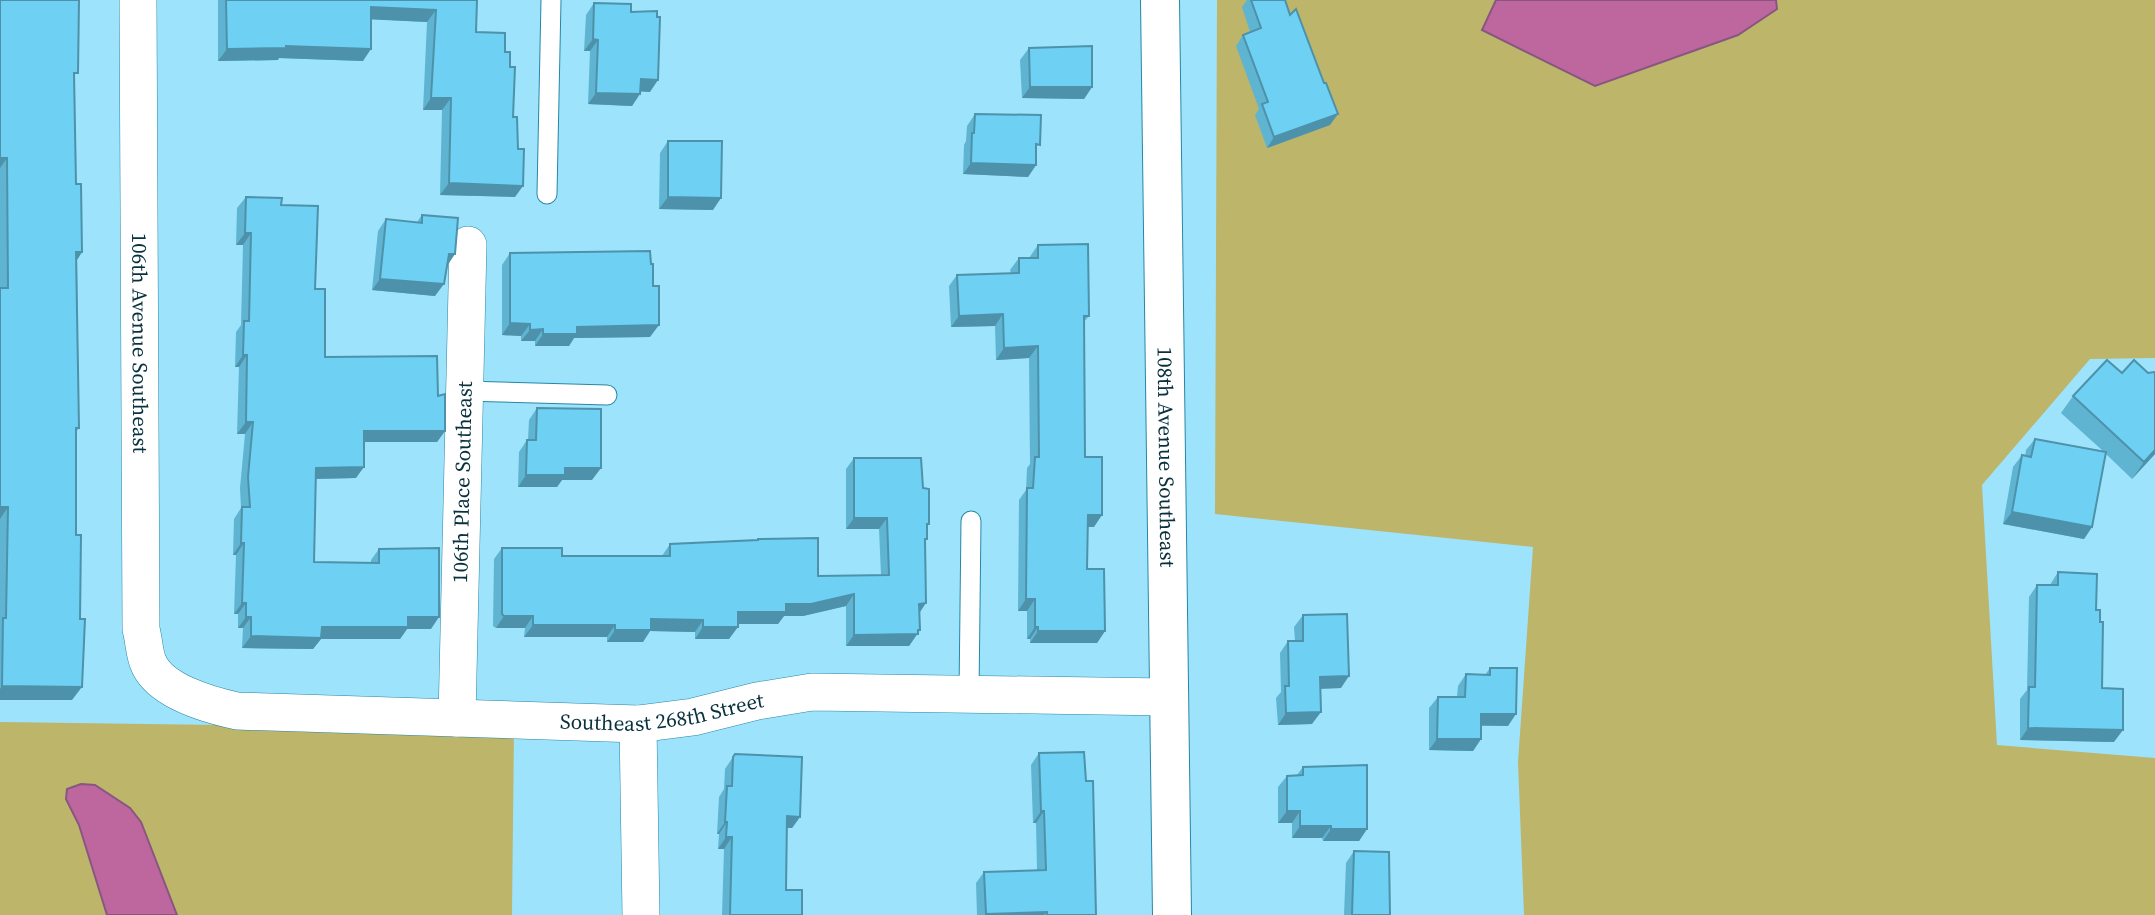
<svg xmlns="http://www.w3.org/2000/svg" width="2155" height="915" viewBox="0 0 2155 915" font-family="'Source Serif 4',serif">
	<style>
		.green { fill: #bdb56a }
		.water { fill: #be679e; stroke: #875781; stroke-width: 2 }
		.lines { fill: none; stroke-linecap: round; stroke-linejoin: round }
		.service-casing { stroke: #2787a5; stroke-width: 21 }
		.minor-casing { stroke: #2787a5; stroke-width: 38 }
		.tertiary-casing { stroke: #2787a5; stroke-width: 40 }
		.service { stroke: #fff; stroke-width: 19 }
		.minor { stroke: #fff; stroke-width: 37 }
		.tertiary { stroke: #fff; stroke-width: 38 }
		.wall { fill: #5fb4d1 }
		.shaded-wall { fill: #4d92aa }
		.building { fill: #6ed1f3; stroke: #4d92aa; stroke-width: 2 }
		.labels { text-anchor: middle; stroke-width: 5; stroke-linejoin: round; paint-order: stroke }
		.street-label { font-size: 21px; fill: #08313d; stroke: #f1fafd }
	</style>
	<rect width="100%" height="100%" fill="#9ee3fc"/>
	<g class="green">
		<path d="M1217 0H1496L1482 29 1595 86 1738 35 1777 9 1776 0H2155V358L2090 359 1982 485 1997 745 2155 758V915H1524L1518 762 1533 547 1215 514Z"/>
		<path d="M0 722 514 729 512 915H0Z"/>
	</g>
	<g class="water">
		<path d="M1496 0H1776L1777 9 1738 35 1595 86 1482 30Z"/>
		<path d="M81 784 95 785 130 808 141 822 177 915H107L79 825 66 799 67 789Z"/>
	</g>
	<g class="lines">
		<g class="service-casing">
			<g id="service">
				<path d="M547 194 551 0"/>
				<path d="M464 391 607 395"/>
				<path d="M969 694 971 521"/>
			</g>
		</g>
		<g class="minor-casing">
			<g id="minor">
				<path id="s1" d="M138 0 141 629C144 640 144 652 148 662 159 691 209 705 237 711L638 724 693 717 757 701 812 692 1168 697"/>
				<path id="s2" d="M457 718 468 245"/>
				<path d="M638 724 641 915"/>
			</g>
		</g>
		<g class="tertiary-casing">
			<g id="tertiary">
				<path id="s3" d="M1160 0 1172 915"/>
			</g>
		</g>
		<use href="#service" class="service"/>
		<use href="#minor" class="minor"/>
		<use href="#tertiary" class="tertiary"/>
	</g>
	<g class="wall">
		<path d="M0 0 74 79 76 184 82 252 77 260 79 428 76 432 72 700H0Z"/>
		<path d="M218 0H477L476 32 505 52 510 67 513 117 515 197 440 195 442 110H423L427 22 371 19 363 61 279 58 278 60 218 61Z"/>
		<path d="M1247 0H1285L1330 125 1267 148 1255 115 1259 109 1236 46 1243 35 1250 32 1242 7Z"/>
		<path d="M594 3 631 12 650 92 641 91 632 106 588 104 590 51H584L586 15Z"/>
		<path d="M1029 48 1092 87 1084 99 1022 98 1020 60Z"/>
		<path d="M975 114 1036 150V165L1028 177 963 174 964 145 966 141 967 126Z"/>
		<path d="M668 141 713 210 659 209 660 153Z"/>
		<path d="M246 197 281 205 315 289 325 357 438 396 445 431 437 442H364L356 478 316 479 314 562 371 563V560L379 549 431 629H407L400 639H321L313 649 242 648 243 628H238V614H234L236 555H233L234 519 241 508 240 488 245 434H237L239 367H235L236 332 241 325 243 245H236L237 208Z"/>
		<path d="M422 215 447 266 435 296 372 290 378 231 386 219 417 222Z"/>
		<path d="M1038 245 1089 316 1084 322 1085 457 1094 527H1088L1087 569 1105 631 1097 643H1030V639H1027V611H1018L1019 500 1026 490 1027 468 1030 464 1029 358 996 360 995 326 951 327 949 286 957 275 1011 273 1010 270 1019 258H1029Z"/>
		<path d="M510 253 650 337 574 338 569 346H535V341H521V336L502 335V265Z"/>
		<path d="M2122 373H2155V454L2132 479 2106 454 2092 527 2084 539 2003 524 2013 467 2022 455 2025 456 2026 450 2035 439 2103 451 2061 413 2073 396Z"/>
		<path d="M537 408 592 480H562L557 487H518L519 452 527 440H528L529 420Z"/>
		<path d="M854 458 923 488 927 527 920 613V630L909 646H846V606L803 616H784L778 624H738L729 639H695V632L650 631 643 642H607V637H524L525 628H496L493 626 494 559 502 548 562 556H662L670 544 757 540 758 539 818 576 881 575 879 529H846V469Z"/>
		<path d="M2058 572 2096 610 2102 688 2114 742 2020 740V699L2027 690 2029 597 2037 585H2050Z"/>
		<path d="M1303 615 1341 688 1320 689 1312 724 1278 725 1276 698 1281 692 1280 653 1288 641H1295L1294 627Z"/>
		<path d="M1490 668 1508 726H1481V739L1473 751 1429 750V708L1438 697H1457L1458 686 1466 674 1485 675Z"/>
		<path d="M1039 753 1096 915H977L976 883 984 872 1037 870 1036 823H1033L1031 765Z"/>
		<path d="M735 754 800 817 792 828H787L786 890 802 915H722L724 849H718L719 834H717L719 797 724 789 725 769Z"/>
		<path d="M1303 767 1367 829 1359 841H1323L1322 838H1292V823H1278V787L1287 776 1297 775Z"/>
		<path d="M1354 851 1390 915H1344L1346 863Z"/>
	</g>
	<g class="shaded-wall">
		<path d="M371 7 436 10 427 22 363 19Z"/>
		<path d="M593 39 598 40 590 51H584Z"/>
		<path d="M286 46 371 49 363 61 279 58 278 60 218 61 227 49Z"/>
		<path d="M641 79 658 80 650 92 633 91Z"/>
		<path d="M1030 87H1092L1084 99 1022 98Z"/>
		<path d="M596 93 640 94 632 106 588 104Z"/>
		<path d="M431 98H451L442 110H423Z"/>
		<path d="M1338 114 1330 125 1267 148 1274 137Z"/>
		<path d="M0 158H7L0 168Z"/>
		<path d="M971 163 1036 165 1028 177 963 174Z"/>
		<path d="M449 183 523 186 515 197 440 195Z"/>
		<path d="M668 197 721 198 713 210 659 209Z"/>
		<path d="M245 233H251L243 245H236Z"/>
		<path d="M76 252H82L73 266Z"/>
		<path d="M449 254H455L447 266Z"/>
		<path d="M380 279 444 284 435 296 372 290Z"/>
		<path d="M1003 314 995 326 951 327 959 316Z"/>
		<path d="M510 323 530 324 521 336 502 335Z"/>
		<path d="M659 325 650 337 574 338 569 346H535L543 334 577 327Z"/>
		<path d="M543 329 535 341H521L530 330Z"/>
		<path d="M1038 346 1029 358 996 360 1004 348Z"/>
		<path d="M243 355H247L239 367H235Z"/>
		<path d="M246 422H253L245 434H237Z"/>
		<path d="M364 431H445L437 442H356Z"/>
		<path d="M2155 450V454L2132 479 2144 462Z"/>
		<path d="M364 467 356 478 308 479 316 468Z"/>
		<path d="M565 468H601L592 480H562L557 487H518L526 475Z"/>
		<path d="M0 507H8L0 519Z"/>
		<path d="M2012 512 2092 527 2084 539 2003 524Z"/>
		<path d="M1088 515H1102L1094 527H1080Z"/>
		<path d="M854 518H887L879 529H846Z"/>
		<path d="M241 543H244L236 555H233Z"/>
		<path d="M854 594 846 606 803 616H784L778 624H729L738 612 786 604Z"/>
		<path d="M1026 599H1035L1027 611H1018Z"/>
		<path d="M242 603H246L238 614H234Z"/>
		<path d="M926 603 918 615 919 604Z"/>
		<path d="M504 616H533L525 628H496Z"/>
		<path d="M246 617H251L243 628H238Z"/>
		<path d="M408 617H439L431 629H407L400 639H321L313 649 242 648 251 636Z"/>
		<path d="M651 619 703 620 695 632 650 631 643 642H607L615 630Z"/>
		<path d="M533 625H615L607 637H524Z"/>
		<path d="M703 627H738L729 639H695Z"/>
		<path d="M1035 627H1038L1030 639H1027Z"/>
		<path d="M920 630 909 646H846L854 635Z"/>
		<path d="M1038 631H1105L1097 643H1030Z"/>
		<path d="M1349 676 1341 688 1311 689 1320 677Z"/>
		<path d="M2 686 82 687 72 700H0V689Z"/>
		<path d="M1321 712 1312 724 1278 725 1286 713Z"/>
		<path d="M1481 714H1516L1508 726 1473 725Z"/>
		<path d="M2028 728 2123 730 2114 742 2020 740Z"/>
		<path d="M1437 739H1481L1473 751 1429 750Z"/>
		<path d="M1041 811H1044L1036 823H1033Z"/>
		<path d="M1287 811H1300L1292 823H1278Z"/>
		<path d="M787 816 800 817 792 828H779Z"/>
		<path d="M725 822H727L719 834H717Z"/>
		<path d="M1300 826H1331L1322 838H1292Z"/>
		<path d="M1331 829H1367L1359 841H1323Z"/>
		<path d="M726 837H732L724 849H718Z"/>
		<path d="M1047 912 1044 915H985L986 914Z"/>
	</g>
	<g class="building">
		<path d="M0 0H79L78 73H74L76 184H81L82 252H76L79 428H76V535H81L80 619H85L82 687 2 686 3 618H6L8 507H0V288H8L7 158H0Z"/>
		<path d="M226 0H477L476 32 505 33V52H510V67H515L513 117H517L518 149H524L523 186 449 183 451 98H431L436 10 371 7V49L286 46V48L227 49Z"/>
		<path d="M1251 0H1285L1290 15 1296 9 1324 83H1326L1338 114 1274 137 1262 104 1268 102 1243 35 1261 28Z"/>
		<path d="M594 3 631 4V12L657 11V17H660L658 80 641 79 640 94 596 93 598 40 593 39Z"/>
		<path d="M1092 46V87H1030L1029 48Z"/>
		<path d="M975 114 1041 115 1040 145 1036 144V165L971 163 972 133H974Z"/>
		<path d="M668 141H722L721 198 668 197Z"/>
		<path d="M246 197 282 198 281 205 318 206 315 289H325V357L437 356 438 396 445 394V431H364V467L316 468 314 562 379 563V549L439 548V617H408V627H322L321 638 251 636V617H246V603H242L244 543H241L242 507H250L248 477 253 422H246L247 355H243L244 321H249L251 233H245Z"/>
		<path d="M422 215 458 218 455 254H449L444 284 380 279 386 219 422 223Z"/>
		<path d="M1088 244 1089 316H1084L1085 457H1102V515H1088L1087 569H1104L1105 631H1038V627H1035V599H1026L1027 488H1033L1035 457H1039L1038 346 1004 348 1003 314 959 316 957 275 1019 273V258H1038V245Z"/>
		<path d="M650 251 651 264H653V286H659V325L577 327V334H543V329L530 330V324L510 323V253Z"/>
		<path d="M2107 360 2122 373 2134 360 2148 373 2154 372 2155 373V450L2144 462 2073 396Z"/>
		<path d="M537 408 601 409V468H565V475H526L527 440H536Z"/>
		<path d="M2035 439 2106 452 2092 527 2012 512 2022 455 2031 457Z"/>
		<path d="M854 458H921L923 488 929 489V524H927V539H925L926 603 919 604 920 630H918V634L854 635V594L811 604H786V612H738V627H703V620L651 619V630H615V625H533V616H504L502 614V548H562V556H670V544L758 540V539L818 538V576L889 575 887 518H854Z"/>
		<path d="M2058 572 2097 574 2096 610H2100V622H2103L2102 688 2123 689V730L2028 728 2029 687H2035L2037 585H2058Z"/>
		<path d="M1347 614 1349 676 1320 677 1321 712 1286 713 1285 686H1289L1288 641H1303V615Z"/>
		<path d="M1490 668H1517L1516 714H1481V739H1437L1438 697H1465L1466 674 1490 675Z"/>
		<path d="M1084 752 1086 781H1093L1096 915H1047V912L986 914 984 872 1046 870 1044 811H1041L1039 753Z"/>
		<path d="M735 754 802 757 800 817 787 816 786 890H802V915H730L732 837H726L727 822H725L727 786H732L733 757Z"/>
		<path d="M1367 765V829H1331V826H1300V811H1287V776L1303 775V767Z"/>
		<path d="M1354 851 1389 852 1390 915H1352Z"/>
	</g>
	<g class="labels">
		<g class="street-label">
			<text dy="7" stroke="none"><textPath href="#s1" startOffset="343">106th Avenue Southeast</textPath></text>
			<text dy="7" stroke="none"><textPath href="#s3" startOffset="457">108th Avenue Southeast</textPath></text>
			<text dy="7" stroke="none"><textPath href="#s2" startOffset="236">106th Place Southeast</textPath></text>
			<text dy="7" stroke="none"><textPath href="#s1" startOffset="1194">Southeast 268th Street</textPath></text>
		</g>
	</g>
</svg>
